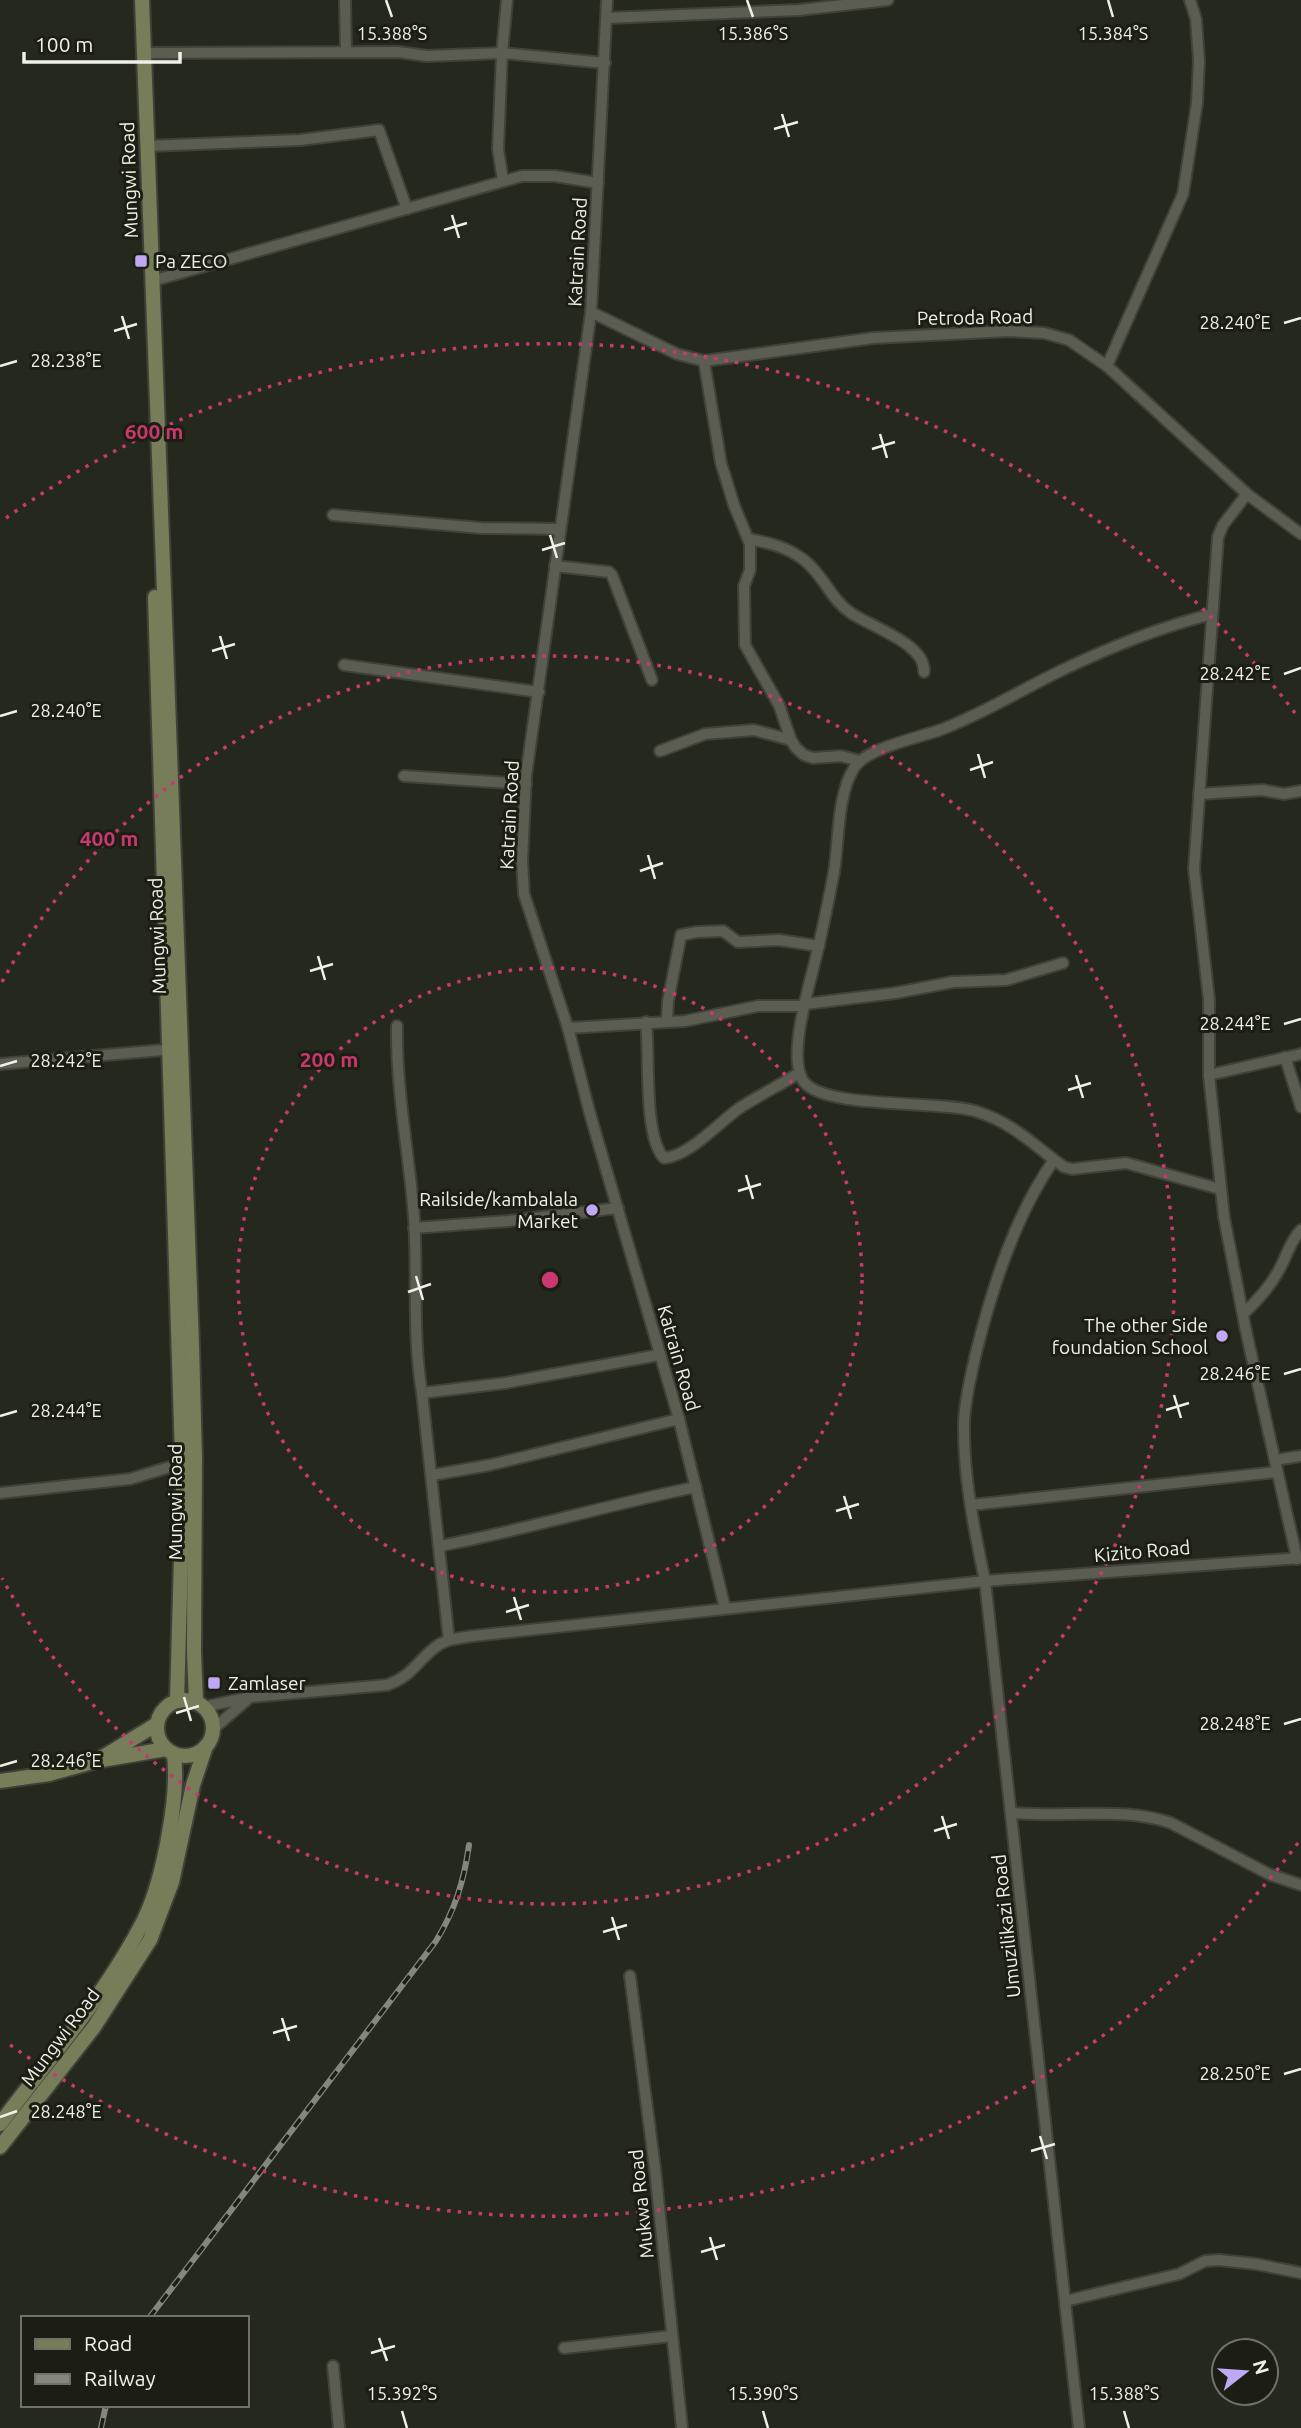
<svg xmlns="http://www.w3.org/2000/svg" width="1301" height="2428" viewBox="0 0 1301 2428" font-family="Ubuntu,sans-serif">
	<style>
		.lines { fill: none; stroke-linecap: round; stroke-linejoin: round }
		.street-casing { stroke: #404239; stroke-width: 14 }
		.secondary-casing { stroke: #404239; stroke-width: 18 }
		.street { stroke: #5a5d50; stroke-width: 10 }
		.secondary { stroke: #767d58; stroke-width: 14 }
		.rail-casing { stroke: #84877d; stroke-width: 6 }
		.rail { stroke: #1c1e13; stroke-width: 3.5; stroke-dasharray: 10; stroke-linecap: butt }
		.ticks { fill: none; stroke: #eff1e9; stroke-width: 2.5 }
		.ring { fill: none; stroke: #c93970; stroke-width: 3.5; stroke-dasharray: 3.5 7 }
		.poi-dot { fill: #bfa8f4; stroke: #1c1e13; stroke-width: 2.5 }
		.labels { text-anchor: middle; stroke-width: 6; stroke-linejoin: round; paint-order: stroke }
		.street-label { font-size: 19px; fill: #eff1e9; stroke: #1c1e13 }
		.poi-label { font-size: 19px; fill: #eff1e9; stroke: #1c1e13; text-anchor: start }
		.ticks-label { font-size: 18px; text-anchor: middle; fill: #eff1e9; stroke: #1c1e13; stroke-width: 6; stroke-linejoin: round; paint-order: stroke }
		.centre { fill: #c93970; stroke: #1c1e13; stroke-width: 3.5 }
		.ring-label { font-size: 21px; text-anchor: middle; font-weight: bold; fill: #c93970; stroke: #1c1e13; stroke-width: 6; stroke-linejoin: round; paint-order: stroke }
	</style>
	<rect width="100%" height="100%" fill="#25281d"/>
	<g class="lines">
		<g class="street-casing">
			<g id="street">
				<path d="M345 0 346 52"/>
				<path d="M607 0 591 312 526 776 522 861 524 894 568 1028 590 1114 679 1419 725 1608"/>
				<path d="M607 18 799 10 888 0"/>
				<path d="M143 53 398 52 427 56 502 53 605 63"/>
				<path d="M147 146 300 140 379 130 407 209"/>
				<path d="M503 181 498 149 502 53 507 0"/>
				<path d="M152 281 522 176H555L598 183"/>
				<path d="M591 312 677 354 704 361 873 338 1009 331 1044 333 1069 340 1107 366 1247 494 1301 534"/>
				<path d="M704 361 721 463 734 505 750 544V570L744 586 745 645 779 705 791 740 796 748 804 755 813 758 841 756 860 761"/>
				<path d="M1107 366 1183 194 1197 103 1199 61 1196 19 1190 0"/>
				<path d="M1247 494 1223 525 1218 537 1194 869 1209 999V1075L1224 1217 1246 1331 1297 1559"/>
				<path d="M333 515 481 528 559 529"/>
				<path d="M749 539C770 543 787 547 804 560 823 574 831 600 851 613 871 627 926 644 924 672"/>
				<path d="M555 566 609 572 612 575 652 680"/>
				<path d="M1212 614C1157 628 1105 649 1054 674 1016 693 980 715 940 730 918 738 866 748 854 768 837 795 839 841 834 872 828 903 822 934 814 965 808 991 786 1062 805 1083 828 1109 937 1100 975 1111 1014 1123 1033 1145 1064 1167L1072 1169 1126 1163 1220 1189"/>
				<path d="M344 665 539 692"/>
				<path d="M660 751 705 734 754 730 791 740"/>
				<path d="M404 776 526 784"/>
				<path d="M1199 794 1262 790 1284 794 1301 791"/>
				<path d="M805 1004 895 993 953 982 1006 980 1063 963"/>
				<path d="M667 1021 668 1001 681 935 697 932 723 931 738 942 779 940 819 946"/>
				<path d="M646 1022C650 1054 643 1136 664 1158 690 1156 720 1121 741 1107 760 1095 780 1085 799 1073"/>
				<path d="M397 1026C396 1090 409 1153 414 1217 418 1276 412 1334 422 1393L505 1383 659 1355"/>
				<path d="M568 1028 685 1021 758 1006H804"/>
				<path d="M1285 1057 1301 1107"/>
				<path d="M0 1064 175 1049"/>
				<path d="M1209 1075 1301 1054"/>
				<path d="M1054 1160C1015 1215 992 1288 976 1353 971 1375 965 1399 964 1422 963 1475 974 1529 985 1581L1079 2428"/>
				<path d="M414 1228 508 1221 618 1208"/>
				<path d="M1243 1314C1257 1301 1270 1287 1279 1270 1287 1256 1290 1241 1301 1230"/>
				<path d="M422 1393 449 1640"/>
				<path d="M1275 1460 1301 1456"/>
				<path d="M432 1475 490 1465 679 1419"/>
				<path d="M0 1493 130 1479 183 1463"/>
				<path d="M971 1505 1277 1472"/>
				<path d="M439 1546C526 1530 610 1504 696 1487"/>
				<path d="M203 1707 251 1697 387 1685C414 1676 419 1657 440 1644 450 1638 462 1638 473 1636L985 1581 1301 1558"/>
				<path d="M212 1730 248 1699"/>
				<path d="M1011 1813C1029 1814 1048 1815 1067 1814 1103 1814 1135 1811 1171 1823L1271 1875 1301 1885"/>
				<path d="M630 1976 655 2169 682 2428"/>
				<path d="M1065 2301 1179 2274 1205 2261 1219 2260 1256 2264 1301 2273"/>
				<path d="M564 2348 672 2336"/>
				<path d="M333 2366 339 2428"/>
			</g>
		</g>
		<g class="secondary-casing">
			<g id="secondary">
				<path d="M142 0 192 1345 195 1459 194 1651 196 1702"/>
				<path d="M155 597 183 1488 177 1701"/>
				<circle cx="185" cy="1728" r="28"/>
				<path d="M103 1757 157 1724"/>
				<path d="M0 1781 49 1774 96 1761 166 1749"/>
				<path d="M0 2124C50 2057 106 1995 144 1920 157 1893 164 1862 169 1833 174 1806 177 1781 174 1754"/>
				<path d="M0 2147 94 2027 150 1940 172 1882 193 1785 206 1746"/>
			</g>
		</g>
		<use href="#street" class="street"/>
		<use href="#secondary" class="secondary"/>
		<g class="rail-casing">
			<g id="rail">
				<path d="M149 2318 436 1941C455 1910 464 1881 469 1845"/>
				<path d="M101 2428 106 2405"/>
			</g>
		</g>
		<use href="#rail" class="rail"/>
	</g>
	<path class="ticks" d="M386 0 392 17M747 0 753 17M1108 0 1113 17M782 114 789 137M774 129 798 122M452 215 459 238M444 230 467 223M122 316 129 339M1284 323 1301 318M114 331 137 324M0 366 17 361M880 434 887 458M872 449 895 442M550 535 557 558M542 550 565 543M220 636 227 659M212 651 235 644M1284 674 1301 668M0 716 17 711M978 754 985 778M970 770 993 762M648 855 655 879M640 871 663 863M318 956 325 980M310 971 333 964M1284 1024 1301 1019M0 1066 17 1061M1076 1075 1083 1098M1068 1090 1091 1083M746 1175 753 1199M738 1191 761 1184M416 1276 423 1300M408 1292 431 1284M1284 1374 1301 1369M1174 1395 1181 1418M1166 1410 1189 1403M0 1416 17 1411M844 1496 851 1519M836 1511 859 1504M514 1597 521 1620M506 1612 529 1605M184 1697 191 1721M176 1713 199 1706M1284 1724 1301 1719M0 1766 17 1761M942 1816 949 1839M934 1831 957 1824M612 1917 619 1940M603 1932 627 1925M282 2018 289 2041M273 2033 297 2026M1284 2074 1301 2069M0 2117 17 2111M1040 2136 1047 2159M1031 2151 1055 2144M710 2237 717 2260M701 2252 725 2245M379 2338 387 2361M371 2353 395 2346M402 2411 407 2428M763 2411 768 2428M1124 2411 1129 2428"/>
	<g class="ring">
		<circle cx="550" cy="1280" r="312"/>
		<path d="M2 982A624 624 0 1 1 2 1578"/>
		<path d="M1298 1843A936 936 0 0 1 6 2042M6 518A936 936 0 0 1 1298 717"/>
	</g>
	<g class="poi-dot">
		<rect x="134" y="254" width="14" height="14" rx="3.5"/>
		<circle cx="592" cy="1210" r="7"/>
		<circle cx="1222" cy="1336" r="7"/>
		<rect x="207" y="1676" width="14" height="14" rx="3.5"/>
	</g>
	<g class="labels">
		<g class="street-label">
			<text transform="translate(129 180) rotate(-92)" y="7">Mungwi Road</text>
			<text transform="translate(577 252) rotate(-87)" y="7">Katrain Road</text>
			<text transform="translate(975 317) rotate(-1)" y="7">Petroda Road</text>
			<text transform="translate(509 815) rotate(-87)" y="7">Katrain Road</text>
			<text transform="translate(157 936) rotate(-92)" y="7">Mungwi Road</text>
			<text transform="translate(679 1358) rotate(74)" y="7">Katrain Road</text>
			<text transform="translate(175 1502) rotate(-90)" y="7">Mungwi Road</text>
			<text transform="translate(1142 1551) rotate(-5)" y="7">Kizito Road</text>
			<text transform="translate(1006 1926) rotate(-96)" y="7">Umuzilikazi Road</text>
			<text transform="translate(60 2037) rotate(-53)" y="7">Mungwi Road</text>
			<text transform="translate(641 2204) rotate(-96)" y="7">Mukwa Road</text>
		</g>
		<g class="poi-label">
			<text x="155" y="268">Pa ZECO</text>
			<text x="578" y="1206" text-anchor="end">Railside/kambalala<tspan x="578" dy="22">Market</tspan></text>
			<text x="1208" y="1332" text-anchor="end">The other Side<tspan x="1208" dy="22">foundation School</tspan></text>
			<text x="228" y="1690">Zamlaser</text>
		</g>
	</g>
	<g class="ticks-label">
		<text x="392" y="40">15.388°S</text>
		<text x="753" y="40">15.386°S</text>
		<text x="1113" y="40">15.384°S</text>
		<text x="1235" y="329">28.240°E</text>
		<text x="66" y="367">28.238°E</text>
		<text x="1235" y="680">28.242°E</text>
		<text x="66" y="717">28.240°E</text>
		<text x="1235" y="1030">28.244°E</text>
		<text x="66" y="1067">28.242°E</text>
		<text x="1235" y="1380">28.246°E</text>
		<text x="66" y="1417">28.244°E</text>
		<text x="1235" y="1730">28.248°E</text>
		<text x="66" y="1767">28.246°E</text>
		<text x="1235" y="2080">28.250°E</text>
		<text x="66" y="2118">28.248°E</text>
		<text x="402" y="2400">15.392°S</text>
		<text x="763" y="2400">15.390°S</text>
		<text x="1124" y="2400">15.388°S</text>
	</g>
	<circle cx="550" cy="1280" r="10" class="centre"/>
	<g class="ring-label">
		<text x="154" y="439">600 m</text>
		<text x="109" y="846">400 m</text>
		<text x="329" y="1067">200 m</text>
	</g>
	<rect x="21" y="2316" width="228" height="91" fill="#1c1e13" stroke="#707269" stroke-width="2"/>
	<rect x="35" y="2339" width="35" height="10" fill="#767d58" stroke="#707269" stroke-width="2"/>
	<text x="84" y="2351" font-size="21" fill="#eff1e9">Road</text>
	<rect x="35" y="2374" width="35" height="10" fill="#84877d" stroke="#707269" stroke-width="2"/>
	<text x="84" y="2386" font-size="21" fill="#eff1e9">Railway</text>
	<g transform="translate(1245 2372) rotate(73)"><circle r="33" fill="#1c1e13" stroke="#707269" stroke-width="2"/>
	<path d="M0-5L12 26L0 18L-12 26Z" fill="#bfa8f4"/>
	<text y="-10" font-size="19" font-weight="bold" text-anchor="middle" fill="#eff1e9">N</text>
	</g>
	<path d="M24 52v10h156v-10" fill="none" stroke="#eff1e9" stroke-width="3.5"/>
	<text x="35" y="52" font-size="21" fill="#eff1e9" stroke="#1c1e13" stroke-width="5" paint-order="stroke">100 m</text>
</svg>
